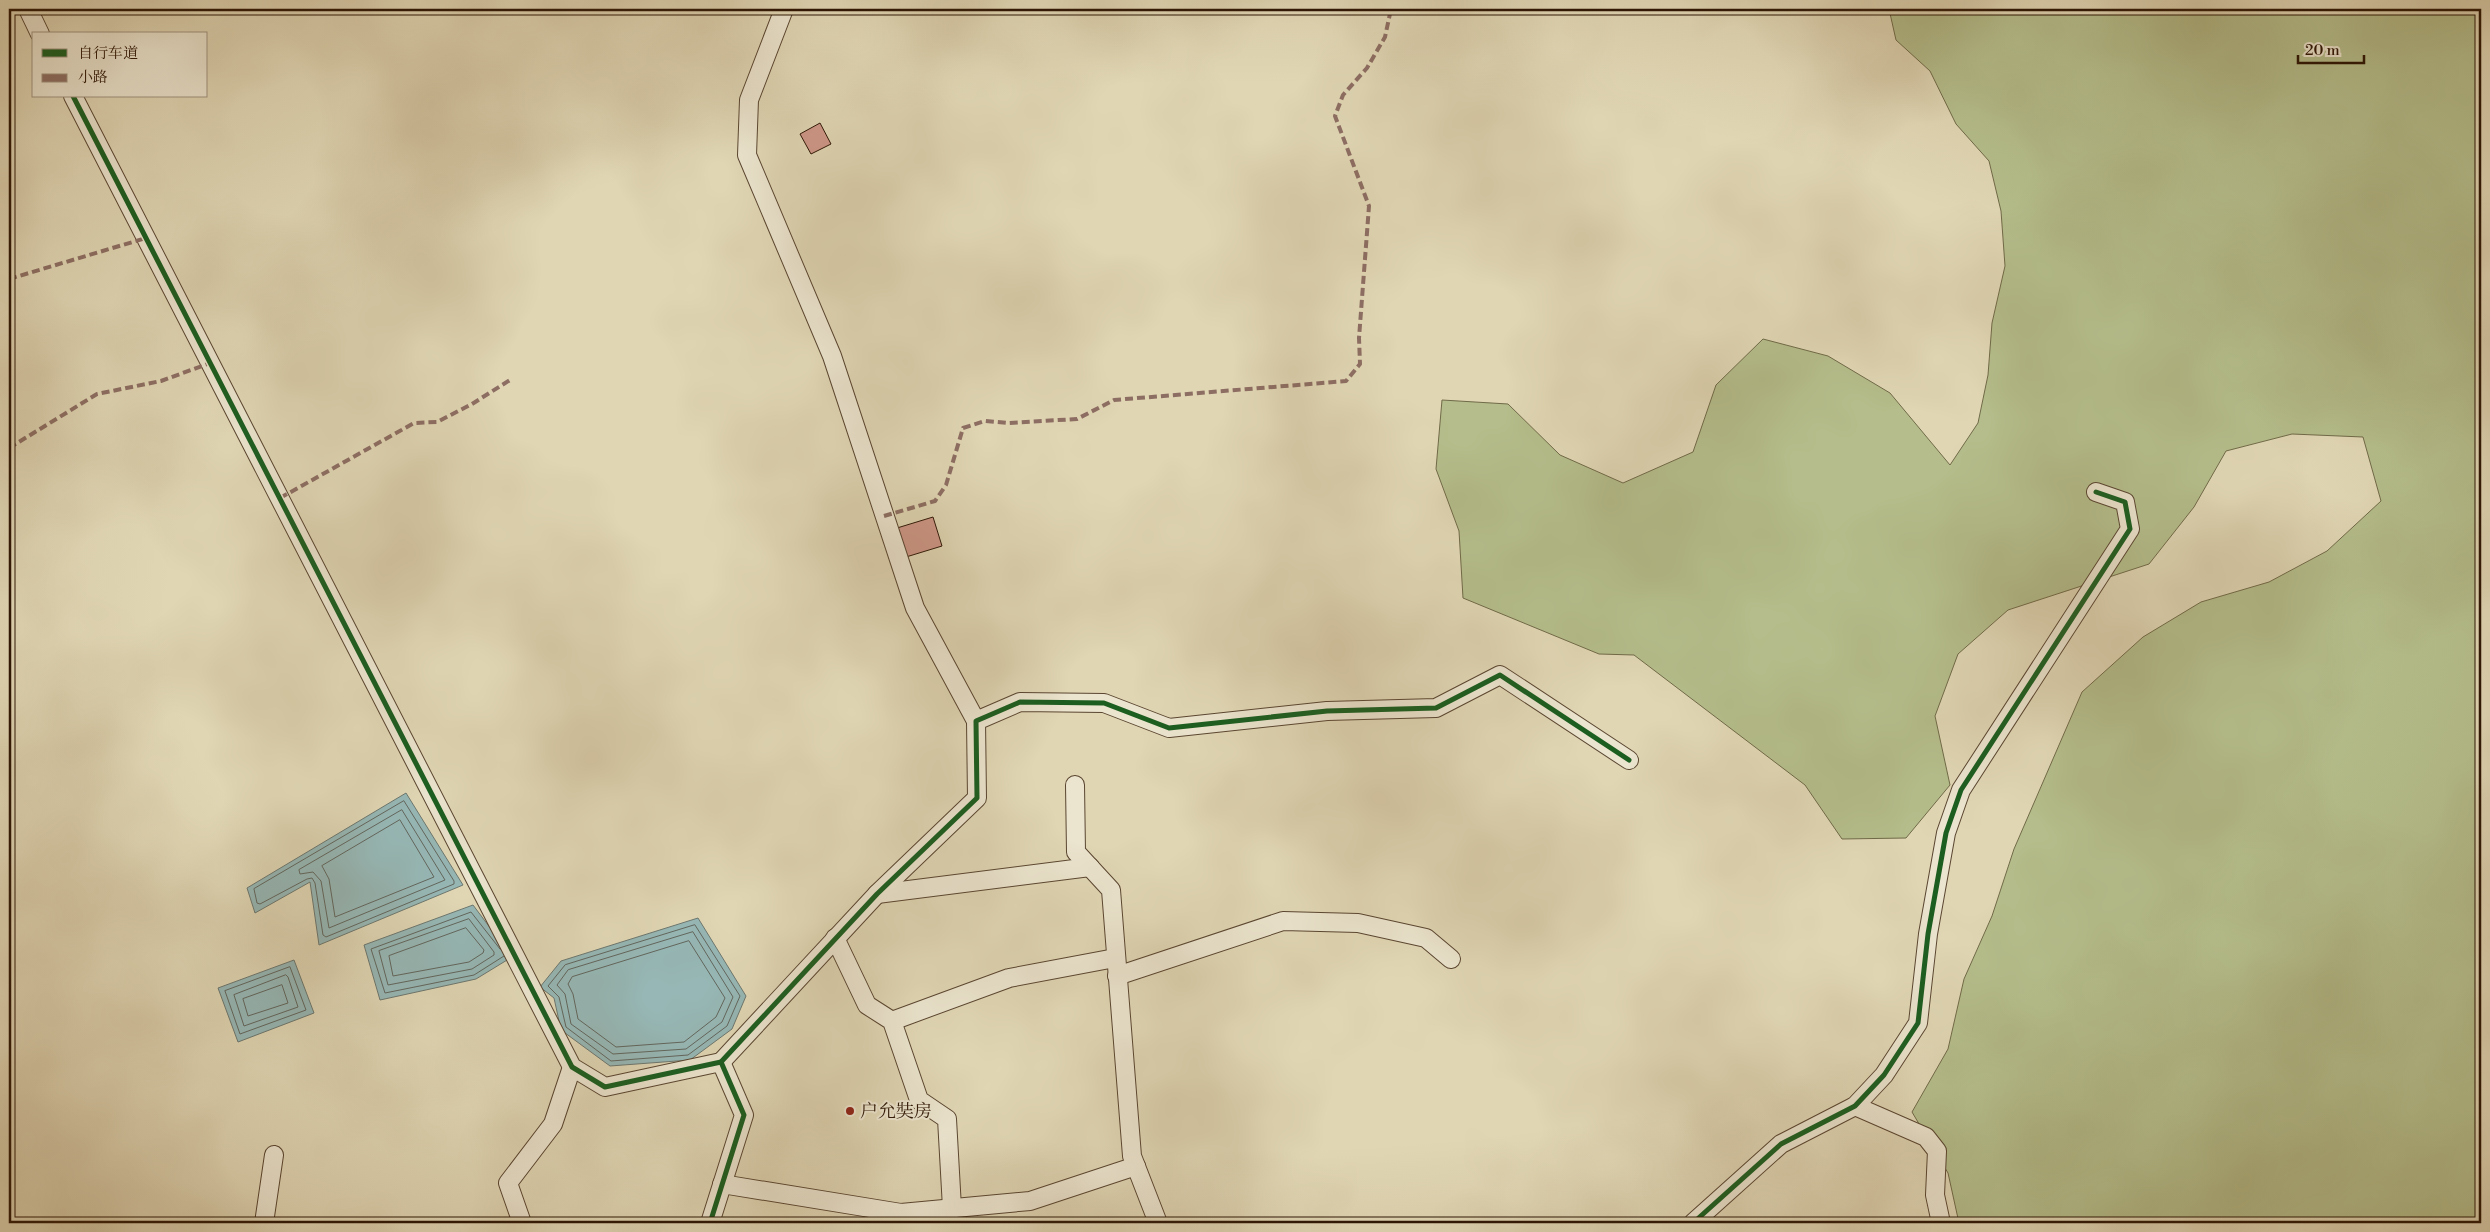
<svg xmlns="http://www.w3.org/2000/svg" width="2490" height="1232" viewBox="0 0 2490 1232" font-family="'Libre Bodoni','Noto Serif SC',serif">
	<style>
		.green { fill: #b4bd8b; stroke: #706a48 }
		.water { fill: #96b7b5; stroke: #6c776f }
		.lines { fill: none; stroke-linecap: round; stroke-linejoin: round }
		.shore { stroke: #62665d; stroke-width: 1 }
		.building { fill: #ce9788; stroke: #2d1605 }
		.minor-casing { stroke: #5a4631; stroke-width: 20 }
		.minor { stroke: #ebe4ce; stroke-width: 18 }
		.quiet { stroke: #8d6e63; stroke-width: 4; stroke-dasharray: 8 4; stroke-linecap: butt }
		.cycleway-casing { stroke: #ebe4ce; stroke-width: 8 }
		.cycleway { stroke: #1b5e20; stroke-width: 5 }
		.poi-dot { fill: #8f2418; stroke: #ebe4ce; stroke-width: 2 }
		.labels { text-anchor: middle; stroke-width: 4; stroke-linejoin: round; paint-order: stroke }
		.poi-label { font-size: 18px; fill: #2d1605; stroke: #ebe4ce; text-anchor: start }
	</style>
	<rect width="100%" height="100%" fill="#e0d6b4"/>
	<filter id="stains"><feTurbulence type="fractalNoise" baseFrequency=".004" numOctaves="4"/><feColorMatrix values="0 0 0 0 .2 0 0 0 0 .09 0 0 0 0 .02 0 0 0 .5 -.17"/></filter>
	<radialGradient id="worn" r=".72"><stop offset=".6" stop-color="#630" stop-opacity="0"/><stop offset="1" stop-color="#630" stop-opacity=".3"/></radialGradient>
	<path class="green" d="M1889 9H2481V1223H1959L1948 1173 1912 1112 1948 1049 1964 979 1992 916 2014 849 2082 692 2143 637 2201 602 2269 582 2327 551 2381 501 2363 437 2292 434 2226 451 2194 507 2149 564 2008 610 1958 654 1935 716 1950 785 1906 838 1842 839 1805 785 1634 655 1599 654 1463 598 1459 531 1436 469 1442 400 1508 404 1560 455 1623 483 1693 452 1716 385 1763 339 1828 356 1890 393 1950 465 1978 423 1988 375 1992 323 2005 266 2001 211 1989 161 1956 124 1930 71 1896 40Z"/>
	<g class="water">
		<path d="M406 793 463 885 319 945 310 882 255 913 247 888Z"/>
		<path d="M473 905 512 957 476 979 380 1000 364 945Z"/>
		<path d="M698 918 746 996 732 1029 690 1060 610 1066 561 1030 554 998 540 987 561 961Z"/>
		<path d="M294 960 314 1013 238 1042 218 988Z"/>
	</g>
	<g class="lines">
		<g class="shore">
			<path d="M404 801 454 881V884L326 937 323 935 315 883 312 878 307 879 260 904 257 903 254 889Z"/>
			<path d="M402 810 445 880 329 928 321 881 313 872 300 874 299 870Z"/>
			<path d="M400 820 434 877 335 917 329 879 322 866Z"/>
			<path d="M469 919 494 952V955L472 969 388 985 379 951Z"/>
			<path d="M695 925 740 996 727 1026 688 1055 611 1061 566 1027 559 997 548 986 565 965Z"/>
			<path d="M466 928 484 950 483 953 469 962 393 976 389 956Z"/>
			<path d="M693 932 733 997 722 1022 686 1049 613 1054 571 1024 565 994 557 985 568 970Z"/>
			<path d="M689 941 725 998 716 1017 684 1042 616 1047 578 1019 573 994 568 984 572 977Z"/>
			<path d="M500 949 471 912 371 949 385 993 474 975 504 956"/>
			<path d="M290 967 306 1010 240 1034 225 991Z"/>
			<path d="M286 975 288 977 298 1007 244 1026 234 995Z"/>
			<path d="M282 985 288 1003 248 1016 243 999Z"/>
		</g>
	</g>
	<g class="building">
		<path d="M820 123 831 144 811 154 800 134Z"/>
		<path d="M933 517 942 546 906 557 897 528Z"/>
	</g>
	<g class="lines">
		<g class="minor-casing">
			<g id="minor">
				<path d="M28 9 40 34"/>
				<path d="M784 9 749 100 747 155 832 356 915 608 976 721"/>
				<path d="M73 96 572 1067 605 1087 721 1062 744 1115 710 1223"/>
				<path d="M1075 785 1076 852 1111 890 1132 1156 1158 1223"/>
				<path d="M877 894 1090 867"/>
				<path d="M835 938 867 1005 892 1021 919 1100 947 1119 952 1208 942 1223"/>
				<path d="M1117 976 1283 921 1358 923 1426 938 1451 959"/>
				<path d="M892 1021 1009 978 1115 958"/>
				<path d="M721 1062 877 894 977 798 976 721 1020 702 1104 703 1169 728 1327 711 1436 708 1500 675 1629 760"/>
				<path d="M1855 1106 1926 1137 1937 1151 1935 1195 1941 1223"/>
				<path d="M722 1184 901 1213 1030 1201 1136 1166"/>
				<path d="M264 1223 274 1155"/>
				<path d="M522 1223 508 1183 553 1124 572 1067"/>
				<path d="M1693 1223 1781 1144 1855 1106 1884 1075 1918 1023 1928 934 1946 833 1961 790 2130 529 2125 502 2096 492"/>
			</g>
		</g>
		<use href="#minor" class="minor"/>
		<g class="quiet">
			<path d="M9 279 146 238"/>
			<path d="M9 448 97 394 161 381 210 363"/>
			<path d="M280 498 414 423 437 422 472 404 510 380"/>
			<path d="M884 516 935 501 946 485 963 428 985 421 1008 423 1077 419 1114 400 1346 381 1360 364 1359 338 1369 206 1335 116 1343 95 1367 68 1385 37 1391 9"/>
		</g>
		<g class="cycleway-casing">
			<g id="cycleway">
				<path d="M73 96 572 1067 605 1087 721 1062 744 1115 710 1223"/>
				<path d="M721 1062 877 894 977 798 976 721 1020 702 1104 703 1169 728 1327 711 1436 708 1500 675 1629 760"/>
				<path d="M1693 1223 1781 1144 1855 1106 1884 1075 1918 1023 1928 934 1946 833 1961 790 2130 529 2125 502 2096 492"/>
			</g>
		</g>
		<use href="#cycleway" class="cycleway"/>
	</g>
	<circle class="poi-dot" cx="850" cy="1111" r="5"/>
	<g class="labels">
		<g class="poi-label">
			<text x="860" y="1117">户允奘房</text>
		</g>
	</g>
	<rect width="2490" height="1232" fill="none" stroke="#e0d6b4" stroke-width="30"/>
	<rect x="10" y="10" width="2470" height="1212" fill="none" stroke="#2d1605" stroke-width="2.5"/>
	<rect x="15" y="15" width="2460" height="1202" fill="none" stroke="#2d1605"/>
	<rect x="32" y="32" width="175" height="65" fill="#ebe4ce" stroke="#9f927e"/>
	<rect x="42" y="49" width="25" height="8" fill="#1b5e20" stroke="#9f927e"/>
	<text x="78" y="58" font-size="15" fill="#2d1605">自行车道</text>
	<rect x="42" y="74" width="25" height="8" fill="#8d6e63" stroke="#9f927e"/>
	<text x="78" y="82" font-size="15" fill="#2d1605">小路</text>
	<path d="M2298 55v8h66v-8" fill="none" stroke="#2d1605" stroke-width="2.5"/>
	<text x="2305" y="55" font-size="15" fill="#2d1605" stroke="#ebe4ce" stroke-width="4" paint-order="stroke">20 m</text>
	<rect width="100%" height="100%" filter="url(#stains)"/>
	<rect width="100%" height="100%" fill="url(#worn)"/>
</svg>
